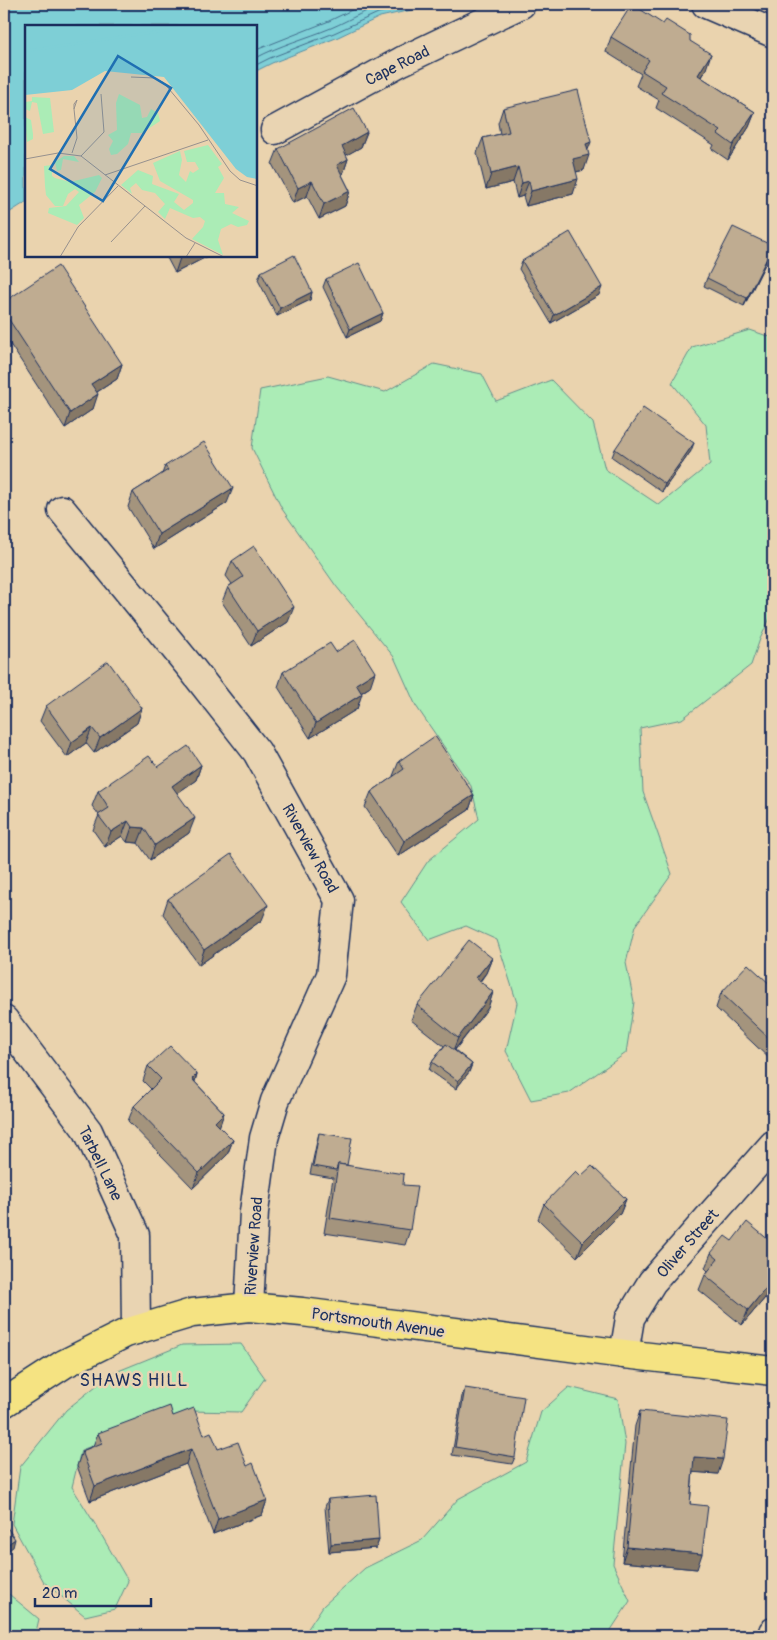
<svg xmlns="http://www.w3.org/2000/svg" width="777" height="1640" viewBox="0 0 777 1640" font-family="Pangolin,sans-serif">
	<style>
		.green { fill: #abecb6; stroke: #638e8a }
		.water { fill: #7ecfd6; stroke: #568fa6 }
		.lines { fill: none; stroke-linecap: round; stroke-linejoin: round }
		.shore { stroke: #436f8e; stroke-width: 1 }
		.minor-casing { stroke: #1b2f5e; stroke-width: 31 }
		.major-casing { stroke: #1b2f5e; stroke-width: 31 }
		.minor { stroke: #e9d4b2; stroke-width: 28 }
		.major { stroke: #f5e382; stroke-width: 28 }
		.wall { fill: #a4947d; stroke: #1b2f5e }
		.shaded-wall { fill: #867866; stroke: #1b2f5e }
		.building { fill: #bfac91; stroke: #1b2f5e }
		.labels { text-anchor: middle; stroke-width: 5; stroke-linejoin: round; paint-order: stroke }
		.street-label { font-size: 16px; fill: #1b2f5e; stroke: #e9d4b2 }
		.neighbourhood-label { font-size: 18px; letter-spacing: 1px; fill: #1b2f5e; stroke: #e9d4b2 }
		.inset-river { fill: none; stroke: #7ecfd6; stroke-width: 2.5 }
		.inset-road { fill: none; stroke: #97918e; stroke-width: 1 }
		.view { fill: #1f6fb2; fill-opacity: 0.15; stroke: #1f6fb2; stroke-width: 2.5 }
		.inset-edge { fill: none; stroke: #1b2f5e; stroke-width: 2.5 }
	</style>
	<rect width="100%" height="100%" fill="#ead3ae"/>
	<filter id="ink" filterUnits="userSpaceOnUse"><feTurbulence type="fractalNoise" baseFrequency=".02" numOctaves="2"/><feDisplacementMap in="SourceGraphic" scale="10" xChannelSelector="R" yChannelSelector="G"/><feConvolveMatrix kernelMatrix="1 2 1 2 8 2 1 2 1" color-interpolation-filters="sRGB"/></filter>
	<g filter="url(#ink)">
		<g class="green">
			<path d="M750 330 773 338V612L760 639 751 665 682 719 640 728 643 792 672 874 635 926 626 963 634 1002 626 1053 569 1093 531 1100 506 1051 517 1003 497 940 466 926 429 940 401 902 428 861 479 819 471 786 416 706 394 657 336 586 282 509 252 448 260 390 328 376 385 392 434 364 482 374 496 401 551 380 593 423 605 469 659 505 710 464 706 425 672 383 692 347Z"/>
			<path d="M241 1344 265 1378 241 1412 188 1411 81 1450 72 1487 98 1529 128 1581 115 1609 85 1616 44 1582 12 1524 20 1467 66 1410 111 1374 182 1345Z"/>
			<path d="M569 1387 618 1399 625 1444 613 1564 630 1601 607 1636H303L323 1606 365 1568 422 1540 458 1499 526 1462 541 1412Z"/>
			<path d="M4 1590 39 1619 35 1636H4Z"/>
		</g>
		<path class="water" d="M4 4H438L380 17 336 38 272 63 256 71V26H26V202L4 216Z"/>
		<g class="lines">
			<g class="shore">
				<path d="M256 50 329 21 364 4"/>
				<path d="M256 58C280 45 307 38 331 28 350 20 368 8 388 4"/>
				<path d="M256 65 270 58 334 33 378 13 416 4"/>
			</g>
			<g class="minor-casing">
				<g id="minor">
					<path d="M706 4 773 33"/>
					<path d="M275 130 402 61 521 4"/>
					<path d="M62 510 191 668 257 752 339 900 331 975 275 1101 264 1138 254 1212 249 1307"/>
					<path d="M4 1020 88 1131 135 1235 136 1330"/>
					<path d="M624 1354 630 1318 652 1282 773 1145"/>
					<path d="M772 1636 773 1632"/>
				</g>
			</g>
			<g class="major-casing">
				<path id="major" d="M4 1403 64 1364 126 1333 192 1313 249 1307 302 1312 624 1354 773 1371"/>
			</g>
			<use href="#minor" class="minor"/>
			<use href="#major" class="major"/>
		</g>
		<g class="wall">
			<path d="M611 37 690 41 706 69 701 77 755 112 749 127 728 160 712 149 714 145 656 108 659 100 636 86 641 74 606 52Z"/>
			<path d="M503 108 588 151 584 170 576 172 573 194 526 206 523 196 517 198 513 182 486 189 477 153 483 138 500 134 498 123Z"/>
			<path d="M367 132 361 147 346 155 348 159 343 174 342 175 350 191 345 206 319 219 307 196 293 203 272 164 278 149Z"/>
			<path d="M770 254 744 306 704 286 707 278Z"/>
			<path d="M166 256H208L175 273Z"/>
			<path d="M522 261 599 295 551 323 519 269Z"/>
			<path d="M261 272 312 292 310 300 277 316 258 280Z"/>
			<path d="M326 279 383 313 380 321 347 337 323 287Z"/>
			<path d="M4 302 122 364 117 379 97 392 93 409 65 428 4 335Z"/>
			<path d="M615 449 691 451 662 492 612 457Z"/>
			<path d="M165 466 227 503 154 549 128 507 133 492 162 474Z"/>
			<path d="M232 561 288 622 251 646 222 602 228 587 232 584 226 576Z"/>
			<path d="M336 652 370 687 361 693 357 709 310 738 278 687 283 672Z"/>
			<path d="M46 706 142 708 137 723 94 753 86 743 67 757 40 721Z"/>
			<path d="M399 761 474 795 469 810 398 856 365 807 371 792 394 776H393Z"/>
			<path d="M201 765 196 780 177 793 189 833 150 860 138 843 127 842 122 836 105 847 93 830 99 815 92 806 98 791 158 767Z"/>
			<path d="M168 899 262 920 199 965 163 914Z"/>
			<path d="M492 958 486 973 480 982 493 992 488 1008 455 1050 472 1064 469 1072 456 1089 429 1070 432 1062 444 1046 411 1020 417 1005Z"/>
			<path d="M773 984V1062L716 1008 721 993 772 986Z"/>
			<path d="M148 1066 197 1074 195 1082 224 1113 219 1126 233 1140 227 1155 193 1188 128 1121 134 1106 151 1089 143 1081Z"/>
			<path d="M319 1133 347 1165 403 1185 410 1230 405 1245 324 1233 333 1178 310 1174 317 1141Z"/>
			<path d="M581 1176 626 1199 620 1214 577 1257 538 1219 544 1204Z"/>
			<path d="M773 1236V1305L765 1298 742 1325 699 1290 705 1275 708 1271 705 1268 711 1253 732 1241H770Z"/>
			<path d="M465 1388 515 1457 512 1464 452 1455 462 1396Z"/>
			<path d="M640 1411 718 1474 693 1472 690 1504 697 1569 622 1562 635 1426Z"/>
			<path d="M173 1416 204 1435 218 1449 247 1466 267 1500 262 1515 213 1534 186 1464 90 1501 77 1466 82 1451 93 1446 98 1433Z"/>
			<path d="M328 1499 379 1540 376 1548 329 1552 325 1507Z"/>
		</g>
		<g class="shaded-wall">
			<path d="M711 54 706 69 692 90 698 75Z"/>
			<path d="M755 112 749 127 728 160 733 145Z"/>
			<path d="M367 132 361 147 336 161 342 146Z"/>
			<path d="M591 142 586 155H589L584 170 567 174 573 159 586 144Z"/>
			<path d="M348 159 343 174 331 180 337 165Z"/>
			<path d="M518 167 513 182 486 189 491 174Z"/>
			<path d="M578 179 573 194 526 206 531 191Z"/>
			<path d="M312 181 307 196 293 203 298 188Z"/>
			<path d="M529 181 523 196 517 198 522 183Z"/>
			<path d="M350 191 345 206 319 219 324 204Z"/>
			<path d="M773 246 770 254 744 306 747 298Z"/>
			<path d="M184 256H208L175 273 180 258Z"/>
			<path d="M602 287 599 295 551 323 554 315Z"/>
			<path d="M312 292 310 300 277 316 280 308Z"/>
			<path d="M383 313 380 321 347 337 350 329Z"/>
			<path d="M122 364 117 379 86 399 91 384Z"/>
			<path d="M98 394 93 409 65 428 70 413Z"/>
			<path d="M694 443 691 451 662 492 665 484Z"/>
			<path d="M233 488 227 503 154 549 159 534Z"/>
			<path d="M294 607 288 622 251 646 257 631Z"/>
			<path d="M375 672 370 687 351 699 356 684Z"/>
			<path d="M362 694 357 709 310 738 316 723Z"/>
			<path d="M142 708 137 723 94 753 100 738Z"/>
			<path d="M92 728 86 743 67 757 72 742Z"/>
			<path d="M201 765 196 780 166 801 172 786Z"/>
			<path d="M474 795 469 810 398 856 404 841Z"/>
			<path d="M195 818 189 833 150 860 155 845Z"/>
			<path d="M128 821 122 836 105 847 111 832Z"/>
			<path d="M132 827 144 828 138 843 127 842Z"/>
			<path d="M268 905 262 920 199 965 204 950Z"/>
			<path d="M492 958 486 973 470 993 476 978Z"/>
			<path d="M493 992 488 1008 452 1053 458 1038Z"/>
			<path d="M472 1064 469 1072 456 1089 458 1081Z"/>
			<path d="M197 1074 192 1089V1079Z"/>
			<path d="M224 1113 219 1128 215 1122Z"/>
			<path d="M233 1140 227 1155 193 1188 199 1173Z"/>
			<path d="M626 1199 620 1214 577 1257 583 1242Z"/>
			<path d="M770 1283 765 1298 742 1325 748 1310Z"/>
			<path d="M191 1449 186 1464 90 1501 95 1486Z"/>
			<path d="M694 1457 723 1459 718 1474 689 1472Z"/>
			<path d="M267 1500 262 1515 213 1534 218 1519Z"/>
			<path d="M15 1539 13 1547 4 1553V1547Z"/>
			<path d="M379 1540 376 1548 329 1552 331 1544Z"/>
			<path d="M627 1547 702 1554 697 1569 622 1562Z"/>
		</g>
		<g class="building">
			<path d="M632 4 663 24 666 20 690 35V41L711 54 698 75 755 112 733 145 718 134 721 131 661 93 666 86 642 71 649 60 611 37Z"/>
			<path d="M578 90 591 142 586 144 589 155 573 159 578 179 531 191 529 181 522 183 518 167 491 174 483 138 509 132 503 108Z"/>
			<path d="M354 108 367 132 342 146 348 159 337 165 350 191 324 204 312 181 298 188 278 149Z"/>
			<path d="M733 227 773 246 747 298 707 278Z"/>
			<path d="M570 232 602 287 554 315 522 261Z"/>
			<path d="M294 255 312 292 280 308 261 272Z"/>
			<path d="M359 263 383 313 350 329 326 279Z"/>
			<path d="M58 266 122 364 91 384 98 394 70 413 4 312V302Z"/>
			<path d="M643 408 694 443 665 484 615 449Z"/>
			<path d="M204 442 233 488 159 534 133 492 168 470 165 466Z"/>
			<path d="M254 546 294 607 257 631 228 587 243 577 232 561Z"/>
			<path d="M355 640 375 672 356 684 362 694 316 723 283 672 330 643 336 652Z"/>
			<path d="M108 661 142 708 100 738 92 728 72 742 46 706Z"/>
			<path d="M435 736 474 795 404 841 371 792 404 769 399 761Z"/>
			<path d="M188 746 201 765 172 786 195 818 155 845 144 828 132 827 128 821 111 832 98 815 109 808 98 791 149 756 158 767Z"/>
			<path d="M231 854 268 905 204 950 168 899Z"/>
			<path d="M469 940 492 958 476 978 493 992 458 1038 417 1005Z"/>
			<path d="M748 964 772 986 773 984V1042L721 993Z"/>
			<path d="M446 1044 472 1064 458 1081 432 1062Z"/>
			<path d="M170 1046 197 1074 192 1079 224 1113 215 1122 233 1140 199 1173 134 1106 161 1079 148 1066Z"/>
			<path d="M319 1133 352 1138 347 1165 338 1164 336 1170 313 1166Z"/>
			<path d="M338 1164 404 1174 403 1185 417 1186 410 1230 330 1218Z"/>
			<path d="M592 1166 626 1199 583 1242 544 1204 576 1171 581 1176Z"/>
			<path d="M747 1222 770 1241 773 1236V1286L770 1283 748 1310 705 1275 718 1259 711 1253 725 1236 732 1241Z"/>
			<path d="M465 1388 524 1397 515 1457 455 1447Z"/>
			<path d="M170 1406 173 1416 194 1408 204 1435 211 1432 218 1449 238 1442 247 1466 253 1463 267 1500 218 1519 191 1449 95 1486 82 1451 102 1443 98 1433Z"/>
			<path d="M640 1411 728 1420 723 1459 694 1457 690 1504 708 1506 702 1554 627 1547Z"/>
			<path d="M376 1495 379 1540 331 1544 328 1499Z"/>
			<path d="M4 1523 15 1539 4 1547Z"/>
		</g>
	</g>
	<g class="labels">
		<g class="street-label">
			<text transform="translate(397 65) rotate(-27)" y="6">Cape Road</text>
			<text transform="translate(311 848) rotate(61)" y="6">Riverview Road</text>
			<text transform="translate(101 1163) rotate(64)" y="6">Tarbell Lane</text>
			<text transform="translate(687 1243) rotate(-49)" y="6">Oliver Street</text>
			<text transform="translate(253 1246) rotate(-86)" y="6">Riverview Road</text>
			<text transform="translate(378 1322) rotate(8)" y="6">Portsmouth Avenue</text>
		</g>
		<g class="neighbourhood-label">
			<text x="134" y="1386">SHAWS HILL</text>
		</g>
	</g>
	<g transform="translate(25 25)">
		<rect width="232" height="232" fill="#ead3ae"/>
		<path d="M94 69 115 80 117 93 122 92 126 84 133 88 135 96 117 108H106L103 119 92 129 86 130 84 124 88 116 83 110 92 105 91 78ZM7 72 25 73 29 107 18 109 12 78 7 77 5 86 0 84V77L7 76ZM0 92 6 95 8 109V114L2 117ZM183 120 197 139 193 142 199 153 190 168H199L200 179 214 182 207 188 224 196 222 200 213 202 206 199 196 204 193 215 198 230 167 214 178 202 180 196 175 192 168 193 145 183 140 194 133 187 140 179 130 168 117 165 111 158 105 163 107 169 96 160 113 145 128 151 127 159 154 169 149 177 159 185 168 178V175L135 156 128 138 155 126 157 135 154 150 161 157 165 146 168 148 174 144 170 137H162L159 126ZM39 131H49L54 137 38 134 36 145 32 146 30 137ZM27 140V151L30 153 45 157 74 150 77 153 70 167 54 180 59 193 52 200 23 188 24 183 41 181 54 167 50 164 43 169 38 181H30L21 170 20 161 19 141Z" fill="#abecb6"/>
		<path d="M0 0H232V154L222 152 211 144 139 52 80 46 47 65 0 70Z" fill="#7ecfd6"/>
		<path class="inset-river" d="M0 26 177 0"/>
		<path class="inset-road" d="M106 52 130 53 139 58 174 100 205 146 215 155 233 161M47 128 52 113 49 84V79L52 75 49 84M56 131 79 107 76 69M0 134 33 128 56 131 161 213 199 232M80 150 183 115M86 217 120 181M35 232 53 202 93 161M161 232 170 218"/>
		<path class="view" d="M93 31 146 63 78 176 25 144Z"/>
		<rect width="232" height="232" class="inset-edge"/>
	</g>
	<rect width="777" height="1640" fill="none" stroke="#e9d4b2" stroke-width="20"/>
	<rect x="10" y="10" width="757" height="1620" fill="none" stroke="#1b2f5e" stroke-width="2" filter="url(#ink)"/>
	<path d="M35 1598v8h116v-8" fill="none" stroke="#1b2f5e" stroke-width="2.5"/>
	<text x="42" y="1598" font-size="15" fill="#1b2f5e" stroke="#e9d4b2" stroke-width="4" paint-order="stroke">20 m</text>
</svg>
